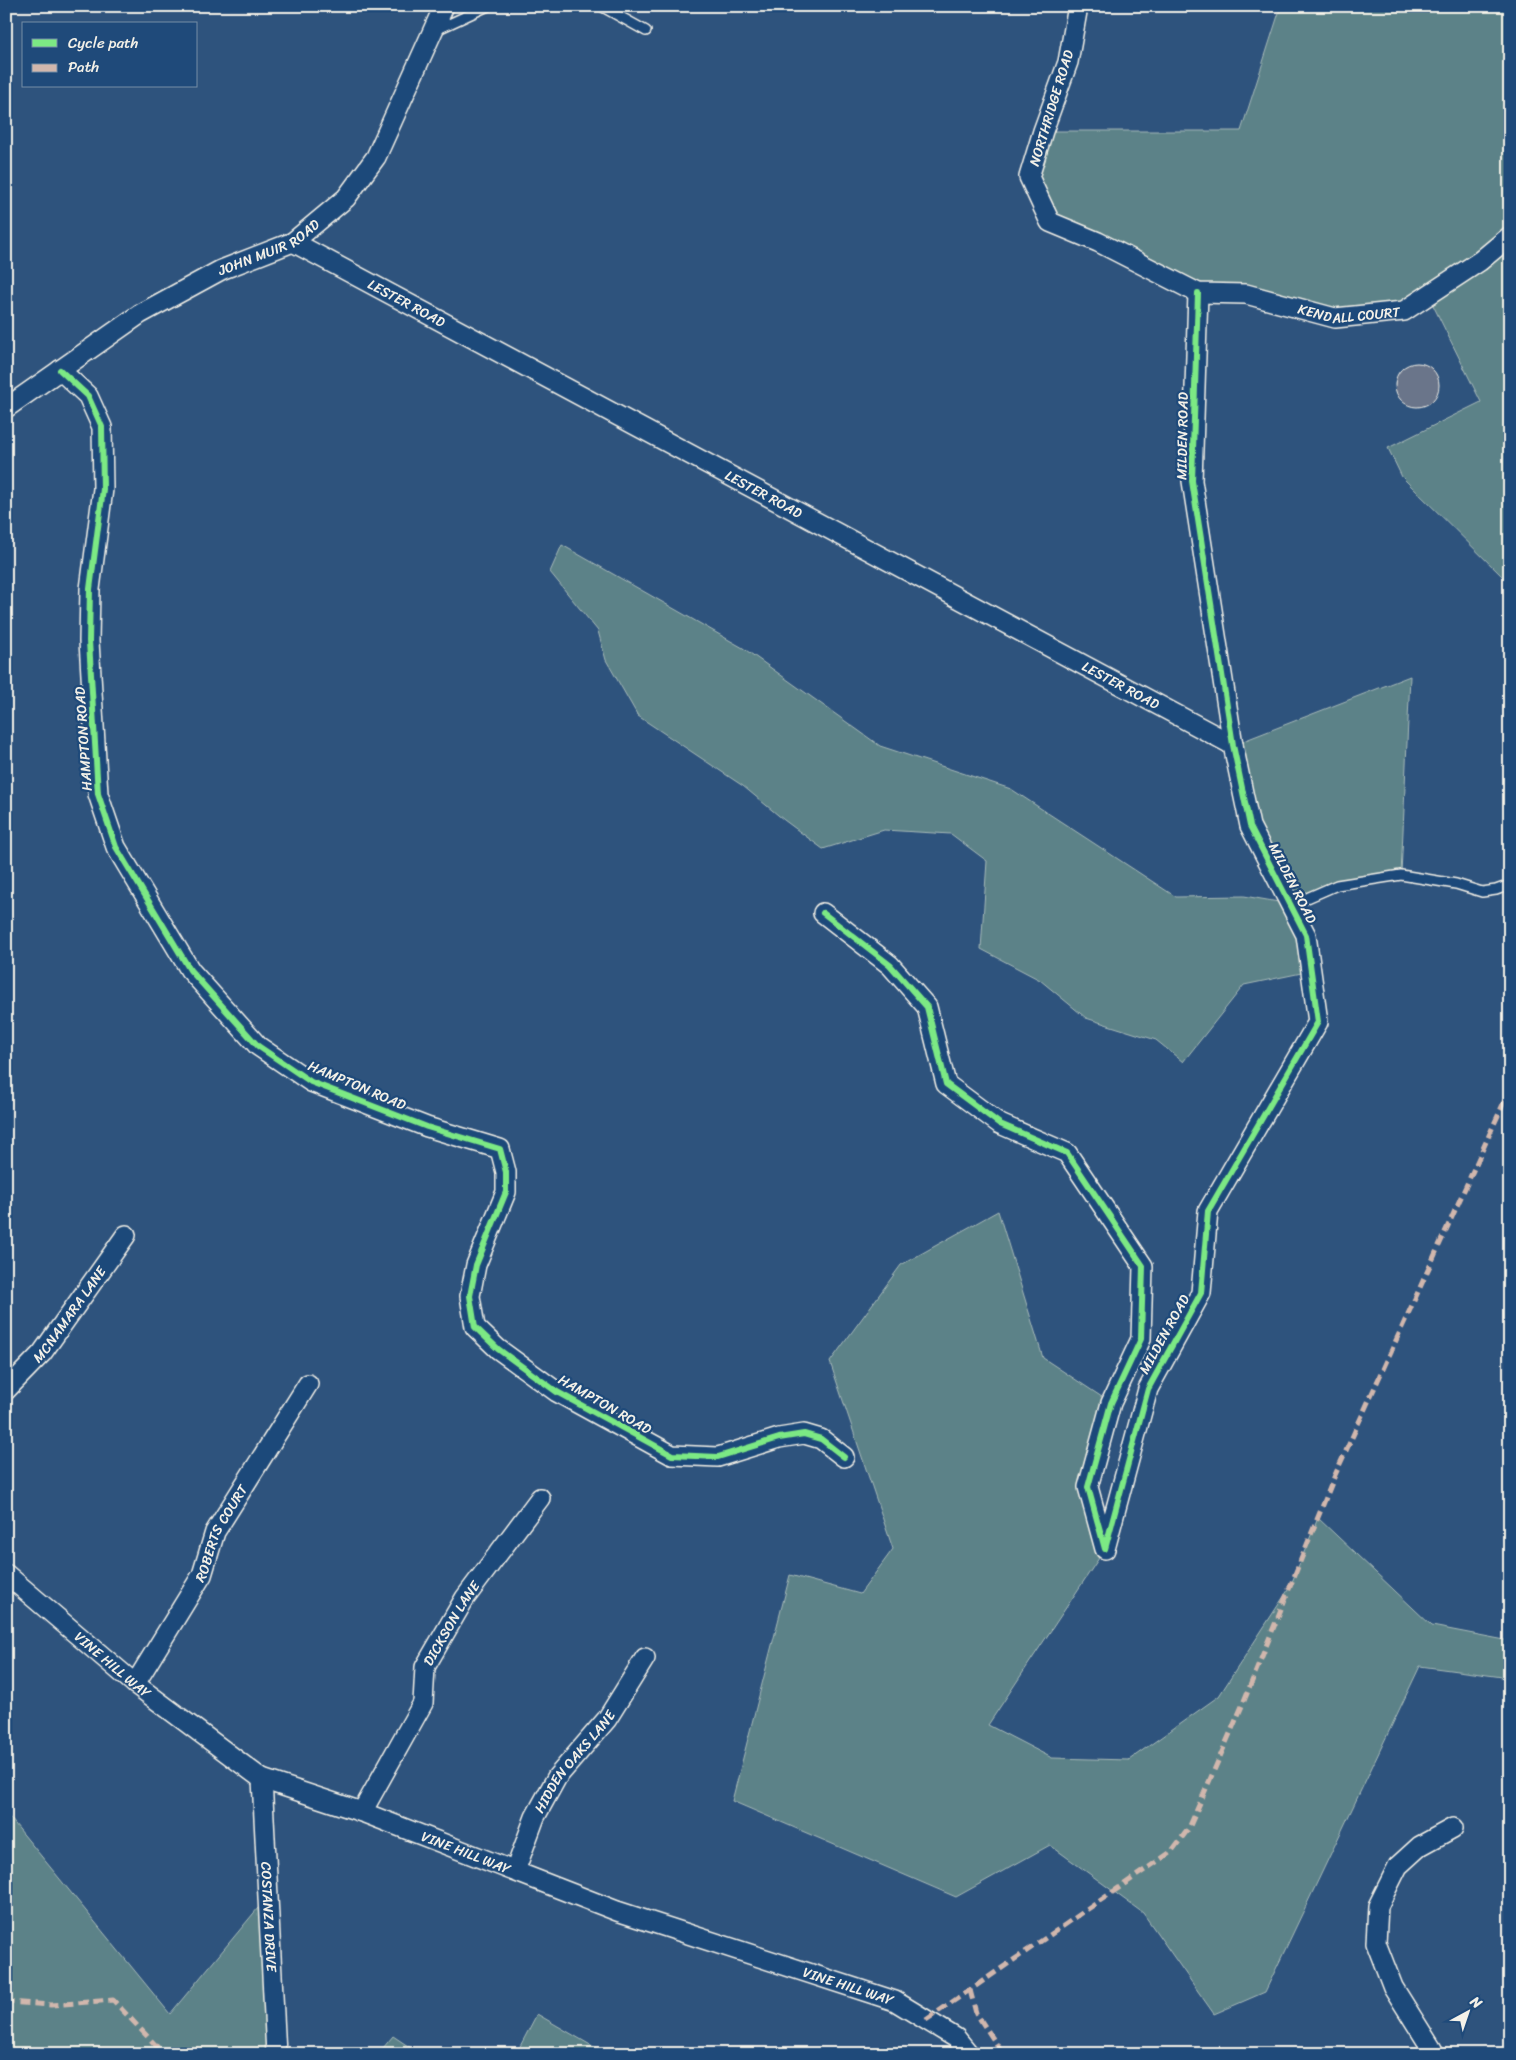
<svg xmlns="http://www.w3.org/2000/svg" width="1516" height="2060" viewBox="0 0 1516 2060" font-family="Sriracha,sans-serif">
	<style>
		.green { fill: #5b8288; stroke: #a8bab8 }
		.building { fill: #6b758a; stroke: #f4f1e8 }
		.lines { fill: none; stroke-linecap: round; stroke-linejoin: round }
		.lane-casing { stroke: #f4f1e8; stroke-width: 12 }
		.street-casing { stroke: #f4f1e8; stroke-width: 22 }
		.lane { stroke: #1f4a7a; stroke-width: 9 }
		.street { stroke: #1f4a7a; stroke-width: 19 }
		.quiet { stroke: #d1b7ad; stroke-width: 5; stroke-dasharray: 10 5; stroke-linecap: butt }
		.cycleway-casing { stroke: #1f4a7a; stroke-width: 9 }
		.cycleway { stroke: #7ce984; stroke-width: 6 }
		.labels { text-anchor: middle; stroke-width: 4.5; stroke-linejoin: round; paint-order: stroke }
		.street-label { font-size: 14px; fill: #f4f1e8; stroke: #1f4a7a }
	</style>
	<rect width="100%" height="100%" fill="#2e537d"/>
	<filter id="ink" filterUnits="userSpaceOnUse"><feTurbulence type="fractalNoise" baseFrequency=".02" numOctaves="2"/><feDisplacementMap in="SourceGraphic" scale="10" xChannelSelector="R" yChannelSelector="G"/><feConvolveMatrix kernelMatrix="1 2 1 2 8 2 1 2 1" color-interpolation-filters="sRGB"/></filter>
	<g filter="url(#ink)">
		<g class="green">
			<path d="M1281 6H1510V201L1505 241 1510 245V584L1402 477 1388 448 1481 402 1428 295 1404 311 1335 318 1198 293 1050 222 1029 177 1043 131H1241Z"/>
			<path d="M562 545 743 648 880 746 1011 789 1176 897 1244 896 1290 904 1250 826 1233 745 1410 676 1401 875 1337 885 1291 905 1311 971 1244 985 1183 1062 1156 1040 1086 1018 1040 980 981 949 987 861 951 834 884 830 823 849 784 820 743 786 638 716 606 660 598 631 550 572Z"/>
			<path d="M998 1211 1043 1358 1111 1403 1088 1487 1105 1549 988 1725 1052 1758 1129 1760 1219 1696 1290 1587 1318 1518 1432 1626 1510 1641V1678L1420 1666 1265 1992 1214 2014 1143 1913 1050 1845 956 1897 732 1801 790 1575 860 1594 893 1549 830 1362 901 1265Z"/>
			<path d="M6 1813 170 2014 268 1896 276 2054H6Z"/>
			<path d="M537 2014 606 2054H516Z"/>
			<path d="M393 2036 420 2054H378Z"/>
		</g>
		<circle class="building" cx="1417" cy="385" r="22"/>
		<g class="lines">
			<g class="lane-casing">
				<g id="lane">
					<path d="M601 6 646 31"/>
					<path d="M436 30 488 6"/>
					<path d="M1291 905 1337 885 1401 875 1456 884 1482 892 1496 890 1510 885"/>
				</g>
			</g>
			<g class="street-casing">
				<g id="street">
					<path id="s1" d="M1078 6 1068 62 1043 131 1029 177 1050 222 1098 242 1198 293 1246 294 1335 318 1404 311 1480 261 1510 236"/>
					<path id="s2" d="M293 242 1233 745"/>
					<path d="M60 370 88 396 102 427 103 489 90 589 89 641 98 794 116 847 190 970 258 1046 311 1082 427 1127 500 1149 506 1172V1192L476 1265 470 1296 475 1327 498 1349 557 1392 672 1455 718 1457 779 1438 804 1434 821 1439 844 1457"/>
					<path id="s3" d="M6 408 140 314 221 270 293 242 346 198 376 157 444 6"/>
					<path d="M823 913 890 965 927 1007 946 1084 1000 1124 1067 1153 1143 1266 1141 1339 1111 1403 1088 1487 1105 1549 1148 1389 1201 1293 1208 1211 1318 1022 1306 935 1250 826 1233 745 1192 481 1198 293"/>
					<path id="s4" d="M6 1390 42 1353 126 1235"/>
					<path id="s5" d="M6 1574 135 1684 262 1779 362 1812 617 1911 895 2001 956 2038 969 2054"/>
					<path id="s6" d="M135 1684 202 1575 215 1532 308 1384"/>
					<path id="s7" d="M262 1779 276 2054"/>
					<path id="s8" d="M362 1812 423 1703 425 1667 465 1598 540 1498"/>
					<path id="s9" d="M515 1871 535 1817 557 1777 607 1719 645 1658"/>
					<path d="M1435 2054 1393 1987 1376 1943 1378 1906 1398 1866 1420 1846 1453 1828"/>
				</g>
			</g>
			<use href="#lane" class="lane"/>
			<use href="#street" class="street"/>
			<g class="quiet">
				<path d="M6 1902 8 1906 6 1911"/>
				<path d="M970 1990 976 2013 1003 2054"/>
				<path d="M6 1998 8 2002 51 2005 113 2000 164 2054"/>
				<path d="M926 2020 1171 1852 1189 1828 1242 1706 1335 1475 1510 1089"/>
			</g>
			<g class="cycleway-casing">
				<g id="cycleway">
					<path d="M60 370 88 396 102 427 103 489 90 589 89 641 98 794 116 847 190 970 258 1046 311 1082 427 1127 500 1149 506 1172V1192L476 1265 470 1296 475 1327 498 1349 557 1392 672 1455 718 1457 779 1438 804 1434 821 1439 844 1457"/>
					<path d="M823 913 890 965 927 1007 946 1084 1000 1124 1067 1153 1143 1266 1141 1339 1111 1403 1088 1487 1105 1549 1148 1389 1201 1293 1208 1211 1318 1022 1306 935 1250 826 1233 745 1192 481 1198 293"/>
				</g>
			</g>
			<use href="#cycleway" class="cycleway"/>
		</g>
	</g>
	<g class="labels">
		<g class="street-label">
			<text transform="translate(1051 108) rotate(-73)" y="5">NORTHRIDGE ROAD</text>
			<text dy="5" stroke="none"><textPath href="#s3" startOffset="309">JOHN MUIR ROAD</textPath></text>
			<text dy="5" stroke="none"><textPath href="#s2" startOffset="129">LESTER ROAD</textPath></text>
			<text dy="5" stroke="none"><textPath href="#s1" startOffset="546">KENDALL COURT</textPath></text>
			<text transform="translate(1182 436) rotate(-89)" y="5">MILDEN ROAD</text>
			<text dy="5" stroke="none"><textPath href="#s2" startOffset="534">LESTER ROAD</textPath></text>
			<text dy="5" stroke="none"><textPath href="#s2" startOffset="939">LESTER ROAD</textPath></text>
			<text transform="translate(83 739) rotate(-94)" y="5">HAMPTON ROAD</text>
			<text transform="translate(1293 883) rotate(63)" y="5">MILDEN ROAD</text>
			<text transform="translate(357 1085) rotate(23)" y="5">HAMPTON ROAD</text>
			<text dy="5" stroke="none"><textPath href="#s4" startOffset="99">MCNAMARA LANE</textPath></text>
			<text transform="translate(1164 1334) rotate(-61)" y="5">MILDEN ROAD</text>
			<text transform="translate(605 1404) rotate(30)" y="5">HAMPTON ROAD</text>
			<text dy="5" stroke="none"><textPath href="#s6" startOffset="174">ROBERTS COURT</textPath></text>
			<text dy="5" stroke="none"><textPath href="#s8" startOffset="212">DICKSON LANE</textPath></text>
			<text dy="5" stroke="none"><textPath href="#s5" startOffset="140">VINE HILL WAY</textPath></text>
			<text dy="5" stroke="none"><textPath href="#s9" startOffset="126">HIDDEN OAKS LANE</textPath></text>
			<text dy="5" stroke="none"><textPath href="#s5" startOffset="545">VINE HILL WAY</textPath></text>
			<text dy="5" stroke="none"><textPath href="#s7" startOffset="138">COSTANZA DRIVE</textPath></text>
			<text dy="5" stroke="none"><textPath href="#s5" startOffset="950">VINE HILL WAY</textPath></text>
		</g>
	</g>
	<rect width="1516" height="2060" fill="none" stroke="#1f4a7a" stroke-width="25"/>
	<rect x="12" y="12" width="1491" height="2035" fill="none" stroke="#f4f1e8" stroke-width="2" filter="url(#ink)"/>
	<rect x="22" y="22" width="175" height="65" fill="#1f4a7a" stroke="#748da6"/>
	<rect x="32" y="39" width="25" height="8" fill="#7ce984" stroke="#748da6"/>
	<text x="68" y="48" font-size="15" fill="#f4f1e8">Cycle path</text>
	<rect x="32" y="64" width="25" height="8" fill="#d1b7ad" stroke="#748da6"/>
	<text x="68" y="72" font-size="15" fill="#f4f1e8">Path</text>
	<g transform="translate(1468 2012) rotate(40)" stroke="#1f4a7a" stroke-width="4" paint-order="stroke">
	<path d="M0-4L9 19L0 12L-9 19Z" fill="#f4f1e8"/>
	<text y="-8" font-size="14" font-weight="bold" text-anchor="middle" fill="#f4f1e8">N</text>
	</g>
</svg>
